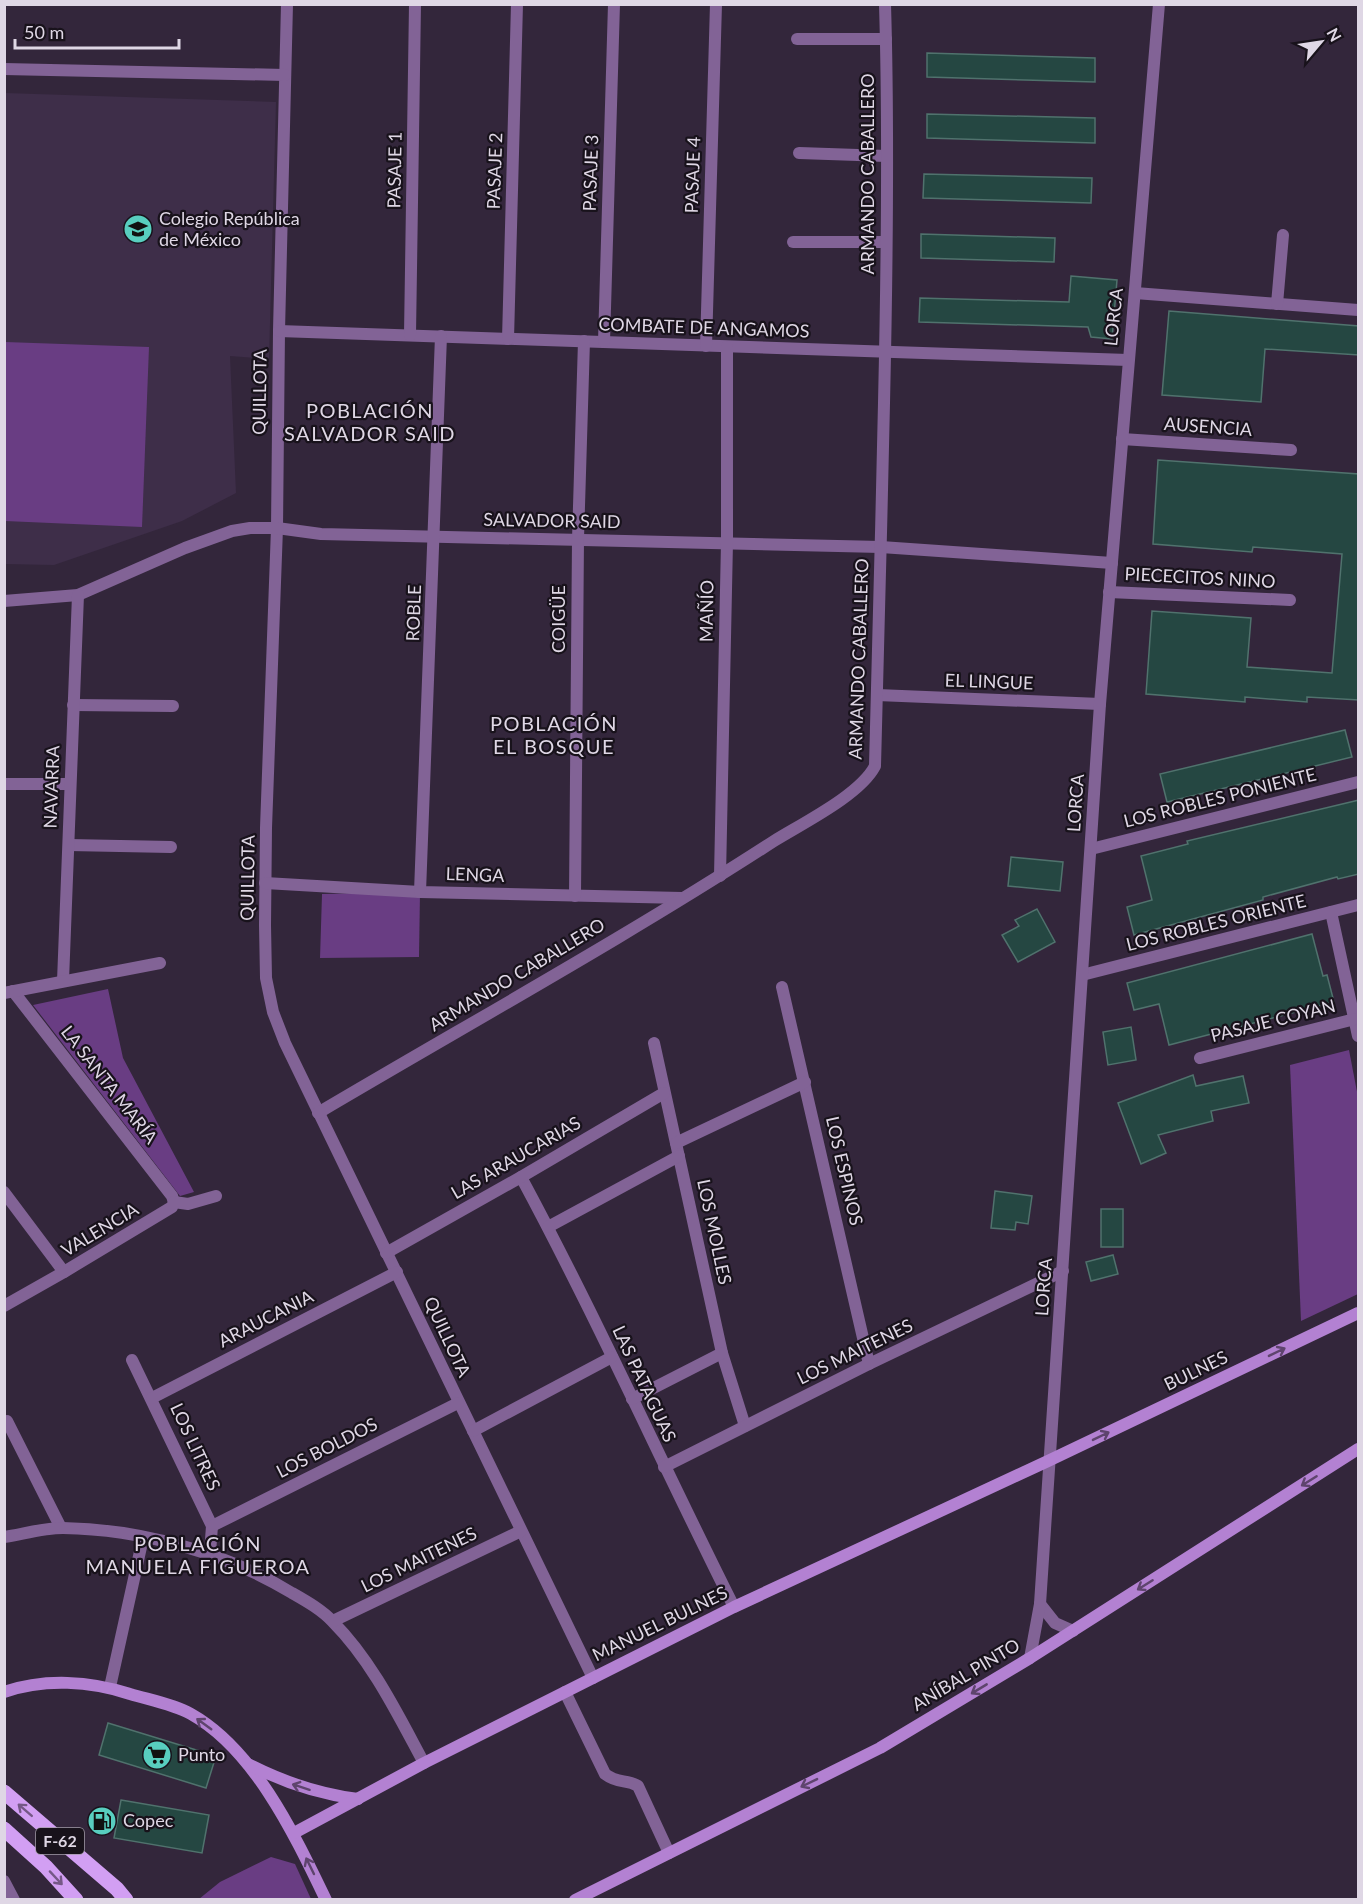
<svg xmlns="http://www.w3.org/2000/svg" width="1363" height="1904" viewBox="0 0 1363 1904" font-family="Lato,sans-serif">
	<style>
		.built { fill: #3e2e49 }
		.green { fill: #693d83 }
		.building { fill: #254742; stroke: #50726d; stroke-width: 1.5 }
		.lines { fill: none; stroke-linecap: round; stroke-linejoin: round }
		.street { stroke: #826396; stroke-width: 12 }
		.secondary { stroke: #b381d2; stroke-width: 12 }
		.primary { stroke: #d29ff3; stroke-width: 15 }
		.oneway { stroke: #5e446d }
		.oneway2 { stroke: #755887 }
		.labels { text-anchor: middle; stroke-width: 4.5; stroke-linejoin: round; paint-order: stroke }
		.shield { fill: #18121b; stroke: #a39ca8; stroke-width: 1.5 }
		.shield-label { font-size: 16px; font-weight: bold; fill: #dfd7e5 }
		.street-label { font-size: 18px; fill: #dfd7e5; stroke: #18121b }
		.poi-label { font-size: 18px; fill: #dfd7e5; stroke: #18121b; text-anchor: start }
		.neighbourhood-label { font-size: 20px; letter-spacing: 1.5px; fill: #dfd7e5; stroke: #18121b }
	</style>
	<rect width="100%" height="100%" fill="#33263b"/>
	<path class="built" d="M5 93 276 102 269 359 230 356 236 493 182 521 54 565 5 564Z"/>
	<g class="green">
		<path d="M5 342 149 347 142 527 5 521Z"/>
		<path d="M420 892 419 957 320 958 322 894Z"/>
		<path d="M108 989 123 1058 194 1192 180 1196 33 1005Z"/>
		<path d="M1349 1050 1358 1097V1294L1301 1321 1290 1065Z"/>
		<path d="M271 1857 295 1864 311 1899H199L220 1882Z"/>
	</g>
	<g class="building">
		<path d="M927 53 1095 58V82L927 77Z"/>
		<path d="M927 114 1095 118V143L927 138Z"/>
		<path d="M924 174 1092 178 1091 203 923 198Z"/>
		<path d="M921 234 1055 238 1054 262 921 258Z"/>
		<path d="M1071 276 1117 280 1112 339 1091 337 1088 327 919 322 920 298 1069 302Z"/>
		<path d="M1169 311 1359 326V355L1265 349 1261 402 1162 395Z"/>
		<path d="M1158 460 1359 474V700L1307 697V702L1245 697V702L1146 694 1152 611 1251 618 1247 667 1332 673 1342 554 1253 547 1252 552 1153 544Z"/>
		<path d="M1345 730 1352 757 1167 802 1160 774Z"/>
		<path d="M1359 800V874L1338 879 1337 877 1263 897V900L1134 935 1127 907 1152 900 1141 856 1188 844 1187 841Z"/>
		<path d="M1011 857 1063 862 1060 891 1008 886Z"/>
		<path d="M1037 909 1055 942 1018 962 1002 935 1019 926 1015 920Z"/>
		<path d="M1312 934 1323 976 1327 975 1334 1002 1169 1045 1159 1004 1134 1010 1127 983Z"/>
		<path d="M1131 1027 1136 1060 1108 1065 1103 1032Z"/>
		<path d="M1193 1075 1196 1086 1243 1076 1249 1103 1211 1111 1213 1121 1158 1135 1166 1153 1141 1164 1118 1103Z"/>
		<path d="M995 1191 1032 1196 1028 1224 1016 1222 1015 1230 991 1228Z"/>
		<rect x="1101" y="1209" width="22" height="38"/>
		<path d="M1113 1255 1118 1274 1091 1281 1086 1262Z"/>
		<path d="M108 1723 216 1756 206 1788 99 1755Z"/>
		<path d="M121 1800 209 1815 202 1853 114 1838Z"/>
	</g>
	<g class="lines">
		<g class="street">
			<path d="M287 4 279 331 277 528 266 828 265 925 266 978 273 1012 285 1043 593 1678"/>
			<path d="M797 39H886"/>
			<path d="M4 69 285 75"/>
			<path d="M799 153 887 156"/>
			<path d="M793 242H886"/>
			<path d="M1135 293 1358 310"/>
			<path d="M1277 304 1283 235"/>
			<path d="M279 331 1128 360"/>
			<path d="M410 335 415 4"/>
			<path d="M508 339 517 4"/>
			<path d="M604 342 614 4"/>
			<path d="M706 346 716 4"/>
			<path d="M1122 439 1291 450"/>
			<path d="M1109 592 1290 600"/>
			<path d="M4 601 78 595 185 548 232 531 250 528H277L321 534 881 547 1112 563"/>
			<path d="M877 695 1100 704"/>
			<path d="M73 705 173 706"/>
			<path d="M4 784H70"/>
			<path d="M69 845 171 847"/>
			<path d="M1091 849 1358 782"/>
			<path d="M720 876 727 542V347"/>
			<path d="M265 883 420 892 682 898"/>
			<path d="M420 892 441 336"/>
			<path d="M575 896 578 539 584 341"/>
			<path d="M1331 912 1358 1036"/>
			<path d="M1082 975 1358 905"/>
			<path d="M63 981 78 595"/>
			<path d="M782 987 869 1364"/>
			<path d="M13 991 172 1196 174 1202"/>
			<path d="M4 993 160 963"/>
			<path d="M654 1043 722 1353 745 1426"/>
			<path d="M1200 1058 1355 1019"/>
			<path d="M318 1113C470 1023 626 937 774 841 803 823 860 795 875 766 879 645 881 524 884 403 887 270 889 137 885 4"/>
			<path d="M676 1143 805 1082"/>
			<path d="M521 1177C597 1318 662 1464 734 1607"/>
			<path d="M4 1192 64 1272"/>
			<path d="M548 1227 679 1156"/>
			<path d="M386 1253 521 1177 664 1093"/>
			<path d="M4 1306 64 1272 172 1207 174 1202 188 1204 216 1196"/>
			<path d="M132 1360 212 1526 210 1553"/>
			<path d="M152 1398 397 1272"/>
			<path d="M632 1399 722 1353"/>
			<path d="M7 1421 61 1528"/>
			<path d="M473 1431 612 1357"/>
			<path d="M664 1467 869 1364 1063 1271"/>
			<path d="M212 1526 458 1403"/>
			<path d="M4 1537C23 1534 44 1528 63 1528 140 1529 227 1553 292 1593 306 1601 322 1610 333 1622 372 1661 398 1715 424 1763"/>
			<path d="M1040 1604 1055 1623 1073 1631"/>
			<path d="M333 1621 521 1531"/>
			<path d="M1030 1658 1040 1604 1100 704 1159 4"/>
			<path d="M110 1687 143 1538"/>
			<path d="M565 1692 605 1774C618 1784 626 1779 638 1786L669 1853"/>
			<path d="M4 1881 14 1900"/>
		</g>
		<g class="secondary">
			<path d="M4 1692C45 1678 90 1681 130 1694 150 1700 173 1704 191 1714 255 1750 295 1836 326 1900"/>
			<path d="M248 1764C283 1782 318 1794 358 1799"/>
			<path d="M294 1833 424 1763 734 1607 1048 1461 1358 1313"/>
			<path d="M575 1900 880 1748 1030 1658 1358 1449"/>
		</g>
		<g class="primary">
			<path d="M4 1792 117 1889 126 1900"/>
			<path d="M4 1829 46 1867 76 1900"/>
		</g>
	</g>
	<defs><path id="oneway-shaft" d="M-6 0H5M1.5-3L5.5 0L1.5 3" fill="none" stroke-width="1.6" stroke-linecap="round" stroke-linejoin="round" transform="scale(1.5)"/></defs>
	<g class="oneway">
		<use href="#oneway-shaft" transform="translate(1277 1352) rotate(-26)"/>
		<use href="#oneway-shaft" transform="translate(1101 1436) rotate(-26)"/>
		<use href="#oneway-shaft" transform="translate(1309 1481) rotate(148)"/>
		<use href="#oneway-shaft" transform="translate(1145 1585) rotate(148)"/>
		<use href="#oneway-shaft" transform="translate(979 1689) rotate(149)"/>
		<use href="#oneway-shaft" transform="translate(204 1724) rotate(-144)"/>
		<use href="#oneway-shaft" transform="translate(809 1783) rotate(154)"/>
		<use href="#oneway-shaft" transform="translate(301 1787) rotate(-162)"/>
		<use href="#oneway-shaft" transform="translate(310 1866) rotate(-116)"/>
	</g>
	<g class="oneway2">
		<use href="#oneway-shaft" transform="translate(25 1810) rotate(-139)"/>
		<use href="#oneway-shaft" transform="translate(56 1878) rotate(47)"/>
	</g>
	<defs>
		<g id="school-disc" transform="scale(1.5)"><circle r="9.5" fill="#58cebf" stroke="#18121b"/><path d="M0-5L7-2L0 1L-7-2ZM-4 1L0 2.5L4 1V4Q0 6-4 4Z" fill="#111"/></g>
		<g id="supermarket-disc" transform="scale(1.5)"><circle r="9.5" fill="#58cebf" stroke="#18121b"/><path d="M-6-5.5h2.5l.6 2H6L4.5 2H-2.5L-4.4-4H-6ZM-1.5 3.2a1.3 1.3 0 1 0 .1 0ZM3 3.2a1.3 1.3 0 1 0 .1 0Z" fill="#111"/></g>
		<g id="fuel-disc" transform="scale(1.5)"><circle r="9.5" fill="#58cebf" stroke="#18121b"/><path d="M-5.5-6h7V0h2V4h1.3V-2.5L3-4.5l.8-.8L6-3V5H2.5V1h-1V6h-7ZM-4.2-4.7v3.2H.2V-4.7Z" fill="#111"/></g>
	</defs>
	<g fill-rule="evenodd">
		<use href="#school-disc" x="138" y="229"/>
		<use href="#supermarket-disc" x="157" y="1755"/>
		<use href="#fuel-disc" x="102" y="1821"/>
	</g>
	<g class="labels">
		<rect class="shield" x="36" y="1828" width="48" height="26" rx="4.5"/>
		<g class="shield-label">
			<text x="60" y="1847">F-62</text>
		</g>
		<g class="street-label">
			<text transform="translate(395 170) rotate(-89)" y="6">PASAJE 1</text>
			<text transform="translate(495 171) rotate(-88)" y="6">PASAJE 2</text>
			<text transform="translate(591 173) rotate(-88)" y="6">PASAJE 3</text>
			<text transform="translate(868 174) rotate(-90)" y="6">ARMANDO CABALLERO</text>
			<text transform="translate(693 175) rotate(-88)" y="6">PASAJE 4</text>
			<text transform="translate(1114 317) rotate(-84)" y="6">LORCA</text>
			<text transform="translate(704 328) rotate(2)" y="6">COMBATE DE ANGAMOS</text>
			<text transform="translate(260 392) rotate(-89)" y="6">QUILLOTA</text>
			<text transform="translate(1208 427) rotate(4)" y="6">AUSENCIA</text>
			<text transform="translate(552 521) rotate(1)" y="6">SALVADOR SAID</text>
			<text transform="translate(1200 578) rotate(3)" y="6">PIECECITOS NINO</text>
			<text transform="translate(707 611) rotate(-89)" y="6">MAÑÍO</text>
			<text transform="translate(414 613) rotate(-88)" y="6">ROBLE</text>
			<text transform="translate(559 619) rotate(-90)" y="6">COIGÜE</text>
			<text transform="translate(859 659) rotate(-88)" y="6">ARMANDO CABALLERO</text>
			<text transform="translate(989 682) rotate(2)" y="6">EL LINGUE</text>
			<text transform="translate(52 787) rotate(-88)" y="6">NAVARRA</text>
			<text transform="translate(1220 798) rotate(-14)" y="6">LOS ROBLES PONIENTE</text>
			<text transform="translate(1076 803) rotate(-86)" y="6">LORCA</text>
			<text transform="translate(475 875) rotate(2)" y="6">LENGA</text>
			<text transform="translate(248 878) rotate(-89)" y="6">QUILLOTA</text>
			<text transform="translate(1216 923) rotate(-14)" y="6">LOS ROBLES ORIENTE</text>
			<text transform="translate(517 975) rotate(-31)" y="6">ARMANDO CABALLERO</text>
			<text transform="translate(1273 1021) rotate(-14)" y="6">PASAJE COYAN</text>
			<text transform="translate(109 1085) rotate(52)" y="6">LA SANTA MARÍA</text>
			<text transform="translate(516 1158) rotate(-30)" y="6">LAS ARAUCARIAS</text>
			<text transform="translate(844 1171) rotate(77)" y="6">LOS ESPINOS</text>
			<text transform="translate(100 1230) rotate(-31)" y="6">VALENCIA</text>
			<text transform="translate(714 1232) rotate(78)" y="6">LOS MOLLES</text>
			<text transform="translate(1044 1287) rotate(-86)" y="6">LORCA</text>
			<text transform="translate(266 1319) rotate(-27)" y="6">ARAUCANIA</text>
			<text transform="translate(447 1337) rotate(65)" y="6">QUILLOTA</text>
			<text transform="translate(855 1352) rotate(-26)" y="6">LOS MAITENES</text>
			<text transform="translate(1196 1371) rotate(-26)" y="6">BULNES</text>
			<text transform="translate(644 1384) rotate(65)" y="6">LAS PATAGUAS</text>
			<text transform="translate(195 1447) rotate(65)" y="6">LOS LITRES</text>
			<text transform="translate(327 1448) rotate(-27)" y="6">LOS BOLDOS</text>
			<text transform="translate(419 1560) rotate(-26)" y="6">LOS MAITENES</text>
			<text transform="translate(660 1624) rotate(-26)" y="6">MANUEL BULNES</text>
			<text transform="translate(966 1675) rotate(-31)" y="6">ANÍBAL PINTO</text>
		</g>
		<g class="poi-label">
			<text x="159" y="225">Colegio República<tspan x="159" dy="21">de México</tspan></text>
			<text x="178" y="1761">Punto</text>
			<text x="123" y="1827">Copec</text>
		</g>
		<g class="neighbourhood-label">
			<text x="370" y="418">POBLACIÓN<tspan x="370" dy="23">SALVADOR SAID</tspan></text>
			<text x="554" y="731">POBLACIÓN<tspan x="554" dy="23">EL BOSQUE</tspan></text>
			<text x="198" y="1551">POBLACIÓN<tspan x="198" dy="23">MANUELA FIGUEROA</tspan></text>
		</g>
	</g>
	<rect width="1363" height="1904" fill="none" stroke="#dfd7e5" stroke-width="12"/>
	<g transform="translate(1321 42) rotate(61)" stroke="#18121b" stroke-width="4.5" paint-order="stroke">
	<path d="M0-4.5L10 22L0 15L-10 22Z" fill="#dfd7e5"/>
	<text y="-9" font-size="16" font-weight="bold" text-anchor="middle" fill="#dfd7e5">N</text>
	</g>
	<path d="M15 39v9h164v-9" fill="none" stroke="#dfd7e5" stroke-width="3"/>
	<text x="24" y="39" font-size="18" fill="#dfd7e5" stroke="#18121b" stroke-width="4.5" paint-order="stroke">50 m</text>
</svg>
